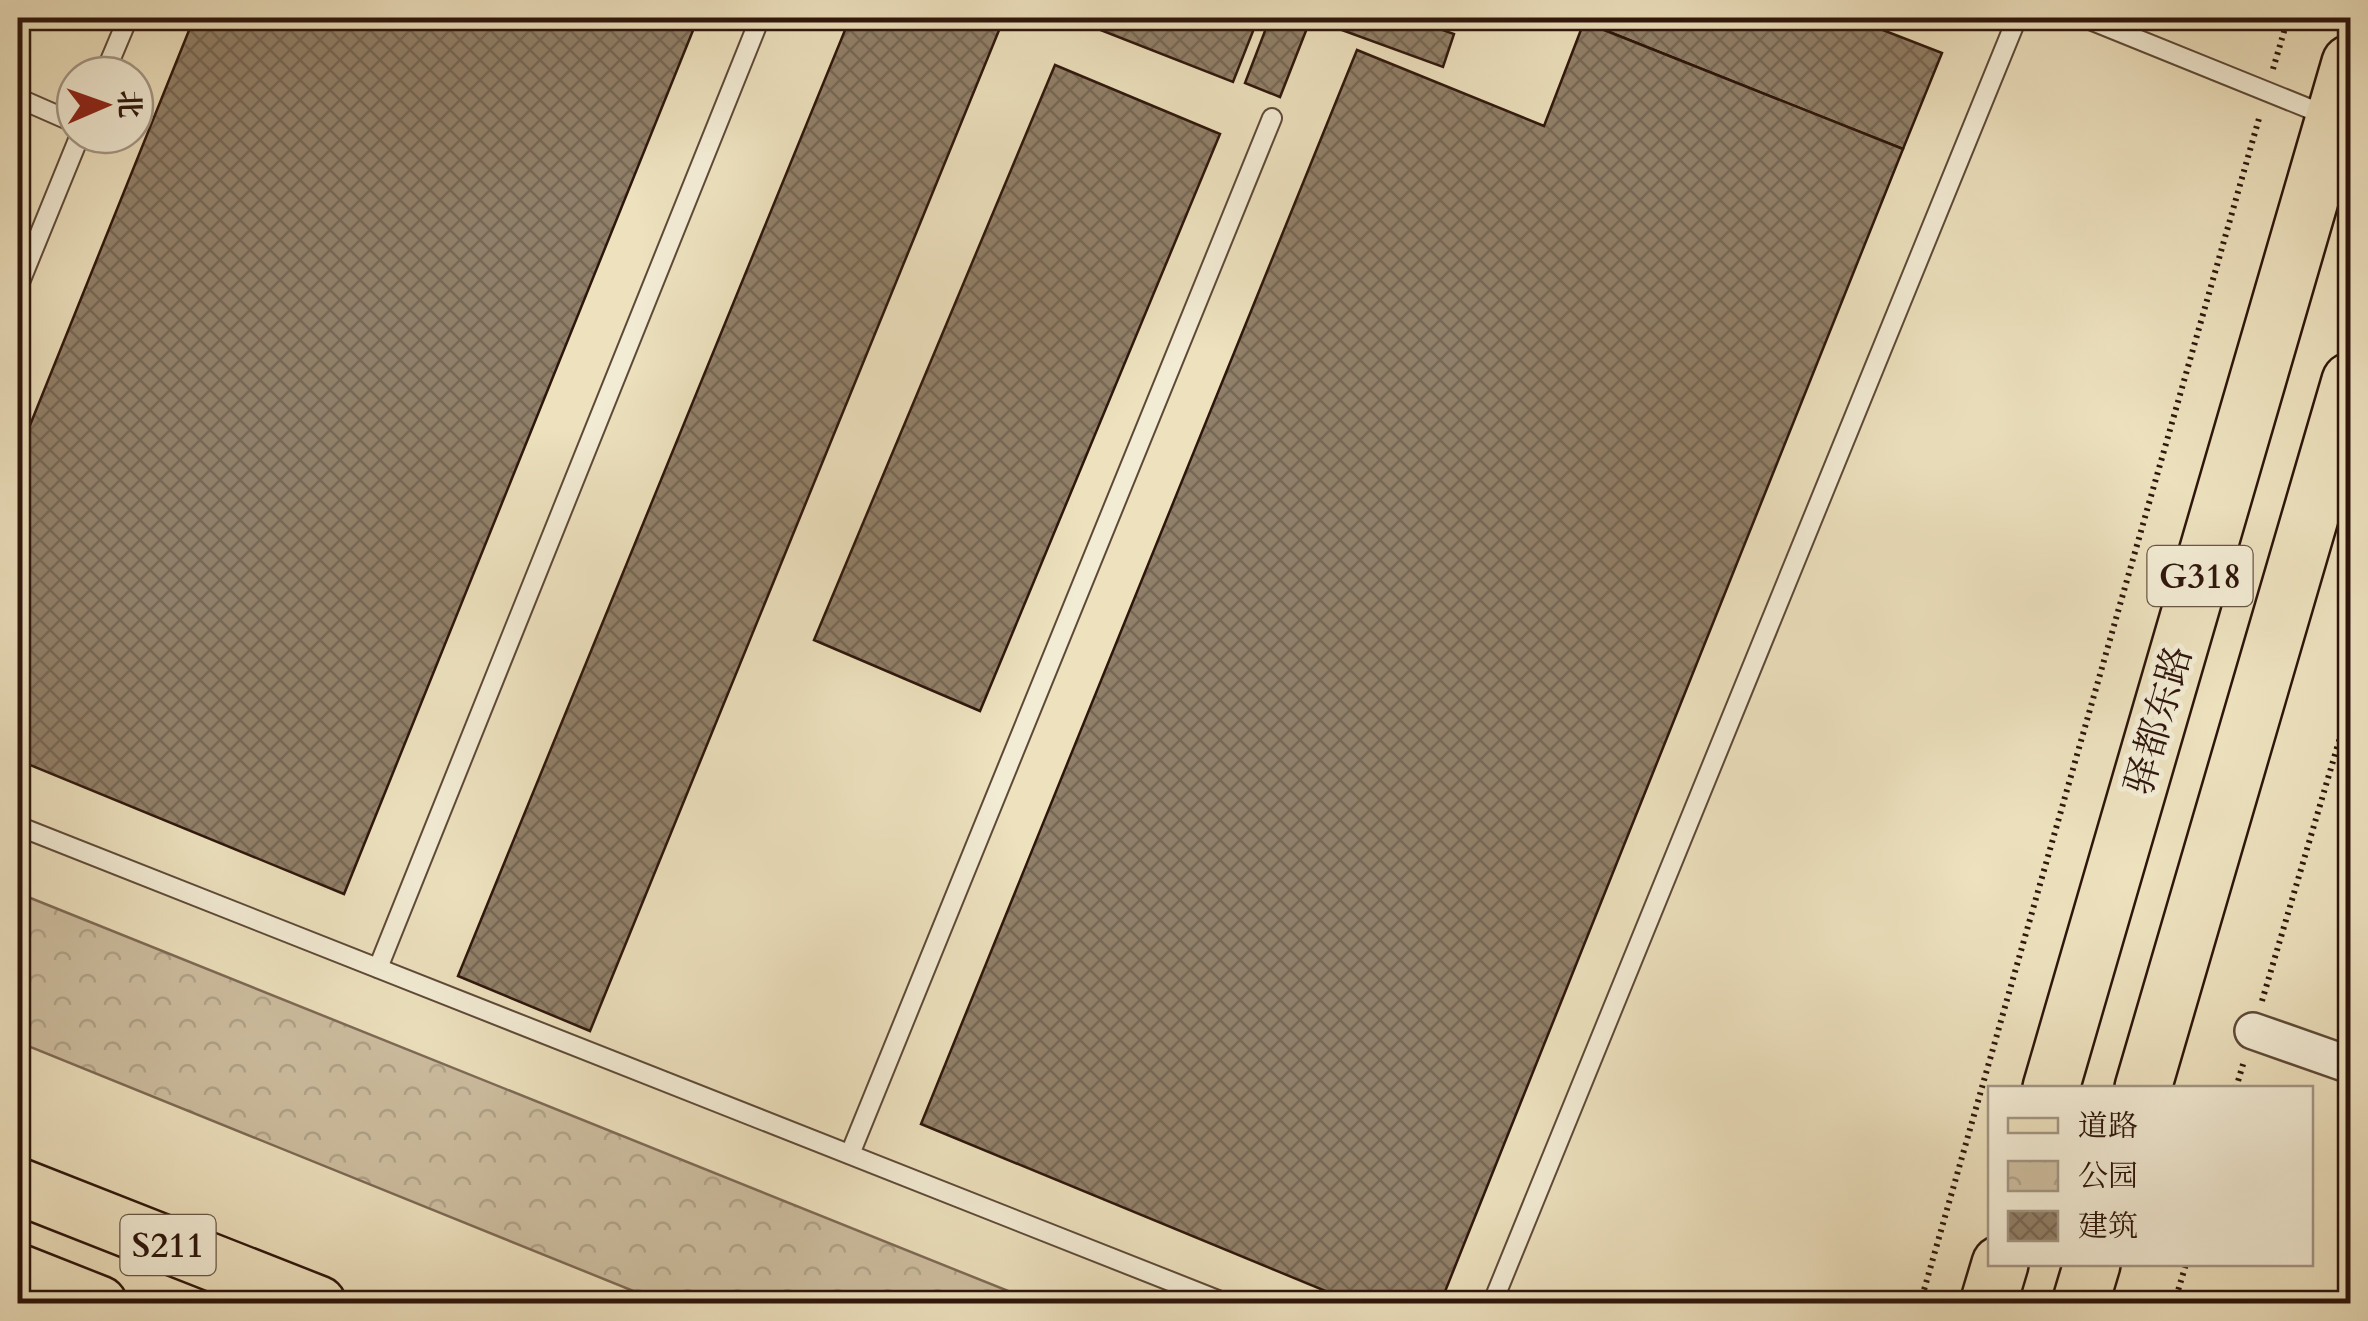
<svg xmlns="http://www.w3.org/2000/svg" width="2368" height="1321" viewBox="0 0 2368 1321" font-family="Cardo,'Noto Serif SC',serif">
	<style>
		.park { fill: url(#park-crowns); stroke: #7e6a56; stroke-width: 2.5 }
		.building { fill: url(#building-cross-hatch); stroke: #2e160c; stroke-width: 2.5 }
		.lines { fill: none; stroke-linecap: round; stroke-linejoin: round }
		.lane-casing { stroke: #5e4938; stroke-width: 22 }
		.street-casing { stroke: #5e4938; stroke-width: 40 }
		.primary-casing { stroke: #2e160c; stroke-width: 60 }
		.highway-casing { stroke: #2e160c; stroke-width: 60 }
		.path { stroke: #2e160c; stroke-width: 6; stroke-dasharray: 2.5 5; stroke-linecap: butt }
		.lane { stroke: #f3ecd5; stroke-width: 18 }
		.street { stroke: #f3ecd5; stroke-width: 35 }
		.primary { stroke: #ede1be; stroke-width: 55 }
		.highway { stroke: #ede1be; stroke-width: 55 }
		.labels { text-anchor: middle; stroke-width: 10; stroke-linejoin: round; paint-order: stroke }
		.shield { fill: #f3ecd5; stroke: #695648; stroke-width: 2.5 }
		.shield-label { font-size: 35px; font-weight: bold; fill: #2e160c }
		.street-label { font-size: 38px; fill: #2e160c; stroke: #f3ecd5 }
	</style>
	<defs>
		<pattern id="park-crowns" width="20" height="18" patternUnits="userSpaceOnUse" patternTransform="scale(2.5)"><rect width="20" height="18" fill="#cdbea0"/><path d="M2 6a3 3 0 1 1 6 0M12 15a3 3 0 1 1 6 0" fill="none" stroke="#b0a389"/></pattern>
		<pattern id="building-cross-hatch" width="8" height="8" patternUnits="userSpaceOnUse" patternTransform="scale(2.5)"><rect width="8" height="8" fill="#918069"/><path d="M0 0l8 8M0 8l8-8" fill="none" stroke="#776855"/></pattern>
	</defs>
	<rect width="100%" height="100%" fill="#ede1be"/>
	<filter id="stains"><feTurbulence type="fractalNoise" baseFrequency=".002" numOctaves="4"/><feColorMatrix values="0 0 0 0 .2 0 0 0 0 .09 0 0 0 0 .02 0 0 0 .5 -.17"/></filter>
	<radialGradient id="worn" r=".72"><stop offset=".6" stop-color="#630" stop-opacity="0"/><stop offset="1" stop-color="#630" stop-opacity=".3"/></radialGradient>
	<path class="park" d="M18 893 1038 1303H663L18 1042Z"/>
	<g class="building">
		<path d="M194 18H698L344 894 18 760V455Z"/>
		<path d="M850 18H1004L590 1031 458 976Z"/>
		<path d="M1070 18H1232L1255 26 1233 82Z"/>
		<path d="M1270 18H1311L1280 97 1245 83Z"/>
		<path d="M1343 18H1409L1454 34 1443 67 1339 29Z"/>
		<path d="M1574 18H1852L1942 53 1903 149Z"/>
		<path d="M1584 22 1903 149 1440 1304H1357L921 1124 1357 50 1544 126Z"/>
		<path d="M1055 65 1220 134 980 711 814 640Z"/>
	</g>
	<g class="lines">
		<g class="lane-casing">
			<g id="lane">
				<path d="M2085 18 2330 117"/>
				<path d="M104 75 128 18"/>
				<path d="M18 98 75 123"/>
				<path d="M18 287 80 135"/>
				<path d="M18 826 1228 1304"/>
				<path d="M378 968 760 18"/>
				<path d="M850 1154 1272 118"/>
				<path d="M1492 1304 2017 18"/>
			</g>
		</g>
		<g class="street-casing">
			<path id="street" d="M2253 1031 2350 1065"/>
		</g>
		<g class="primary-casing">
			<g id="primary">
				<path d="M18 1186 318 1304"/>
				<path d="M18 1272 99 1304"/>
			</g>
		</g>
		<g class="highway-casing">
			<g id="highway">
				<path d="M2051 1088 2350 63"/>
				<path d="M2143 1088 2350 381"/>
				<path d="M1988 1304 2000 1264"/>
				<path d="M2080 1304 2092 1264"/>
			</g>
		</g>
		<g class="path">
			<path d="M2273 69 2288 18"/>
			<path d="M2262 1001 2350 704"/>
			<path d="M2236 1088 2244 1061"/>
			<path d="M1920 1304 2260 115"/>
			<path d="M2174 1304 2186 1264"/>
		</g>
		<use href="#lane" class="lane"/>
		<use href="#street" class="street"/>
		<use href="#primary" class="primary"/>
		<use href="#highway" class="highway"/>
	</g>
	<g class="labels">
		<g class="shield">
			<rect x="2147.5" y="546" width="105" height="60" rx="8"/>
			<rect x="120.5" y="1215" width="95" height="60" rx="8"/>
		</g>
		<g class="shield-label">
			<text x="2200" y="588">G318</text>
			<text x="168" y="1257">S211</text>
		</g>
		<g class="street-label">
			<text transform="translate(2158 720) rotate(-74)" y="13">驿都东路</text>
		</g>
	</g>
	<rect width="2368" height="1321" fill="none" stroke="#ede1be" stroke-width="60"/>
	<rect x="20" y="20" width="2328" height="1281" fill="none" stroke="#2e160c" stroke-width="5"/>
	<rect x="30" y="30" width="2308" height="1261" fill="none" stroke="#2e160c" stroke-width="2.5"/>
	<rect x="1988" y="1086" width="325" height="180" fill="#f3ecd5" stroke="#a49685" stroke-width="2.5"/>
	<rect x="2008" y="1118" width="50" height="15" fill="#ede1be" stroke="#a49685" stroke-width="2.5"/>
	<text x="2078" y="1136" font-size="30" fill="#2e160c">道路</text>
	<rect x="2008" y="1161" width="50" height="30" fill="url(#park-crowns)" stroke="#a49685" stroke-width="2.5"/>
	<text x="2078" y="1186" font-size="30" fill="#2e160c">公园</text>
	<rect x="2008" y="1211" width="50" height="30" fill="url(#building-cross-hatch)" stroke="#a49685" stroke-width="2.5"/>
	<text x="2078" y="1236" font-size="30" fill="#2e160c">建筑</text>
	<g transform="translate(105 105) rotate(88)"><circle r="48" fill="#f3ecd5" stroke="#a49685" stroke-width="2.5"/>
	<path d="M0-8L18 38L0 25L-18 38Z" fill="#8f2418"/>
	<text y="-15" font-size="28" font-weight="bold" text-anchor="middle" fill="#2e160c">北</text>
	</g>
	<rect width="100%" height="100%" filter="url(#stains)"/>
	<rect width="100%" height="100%" fill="url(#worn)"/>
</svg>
